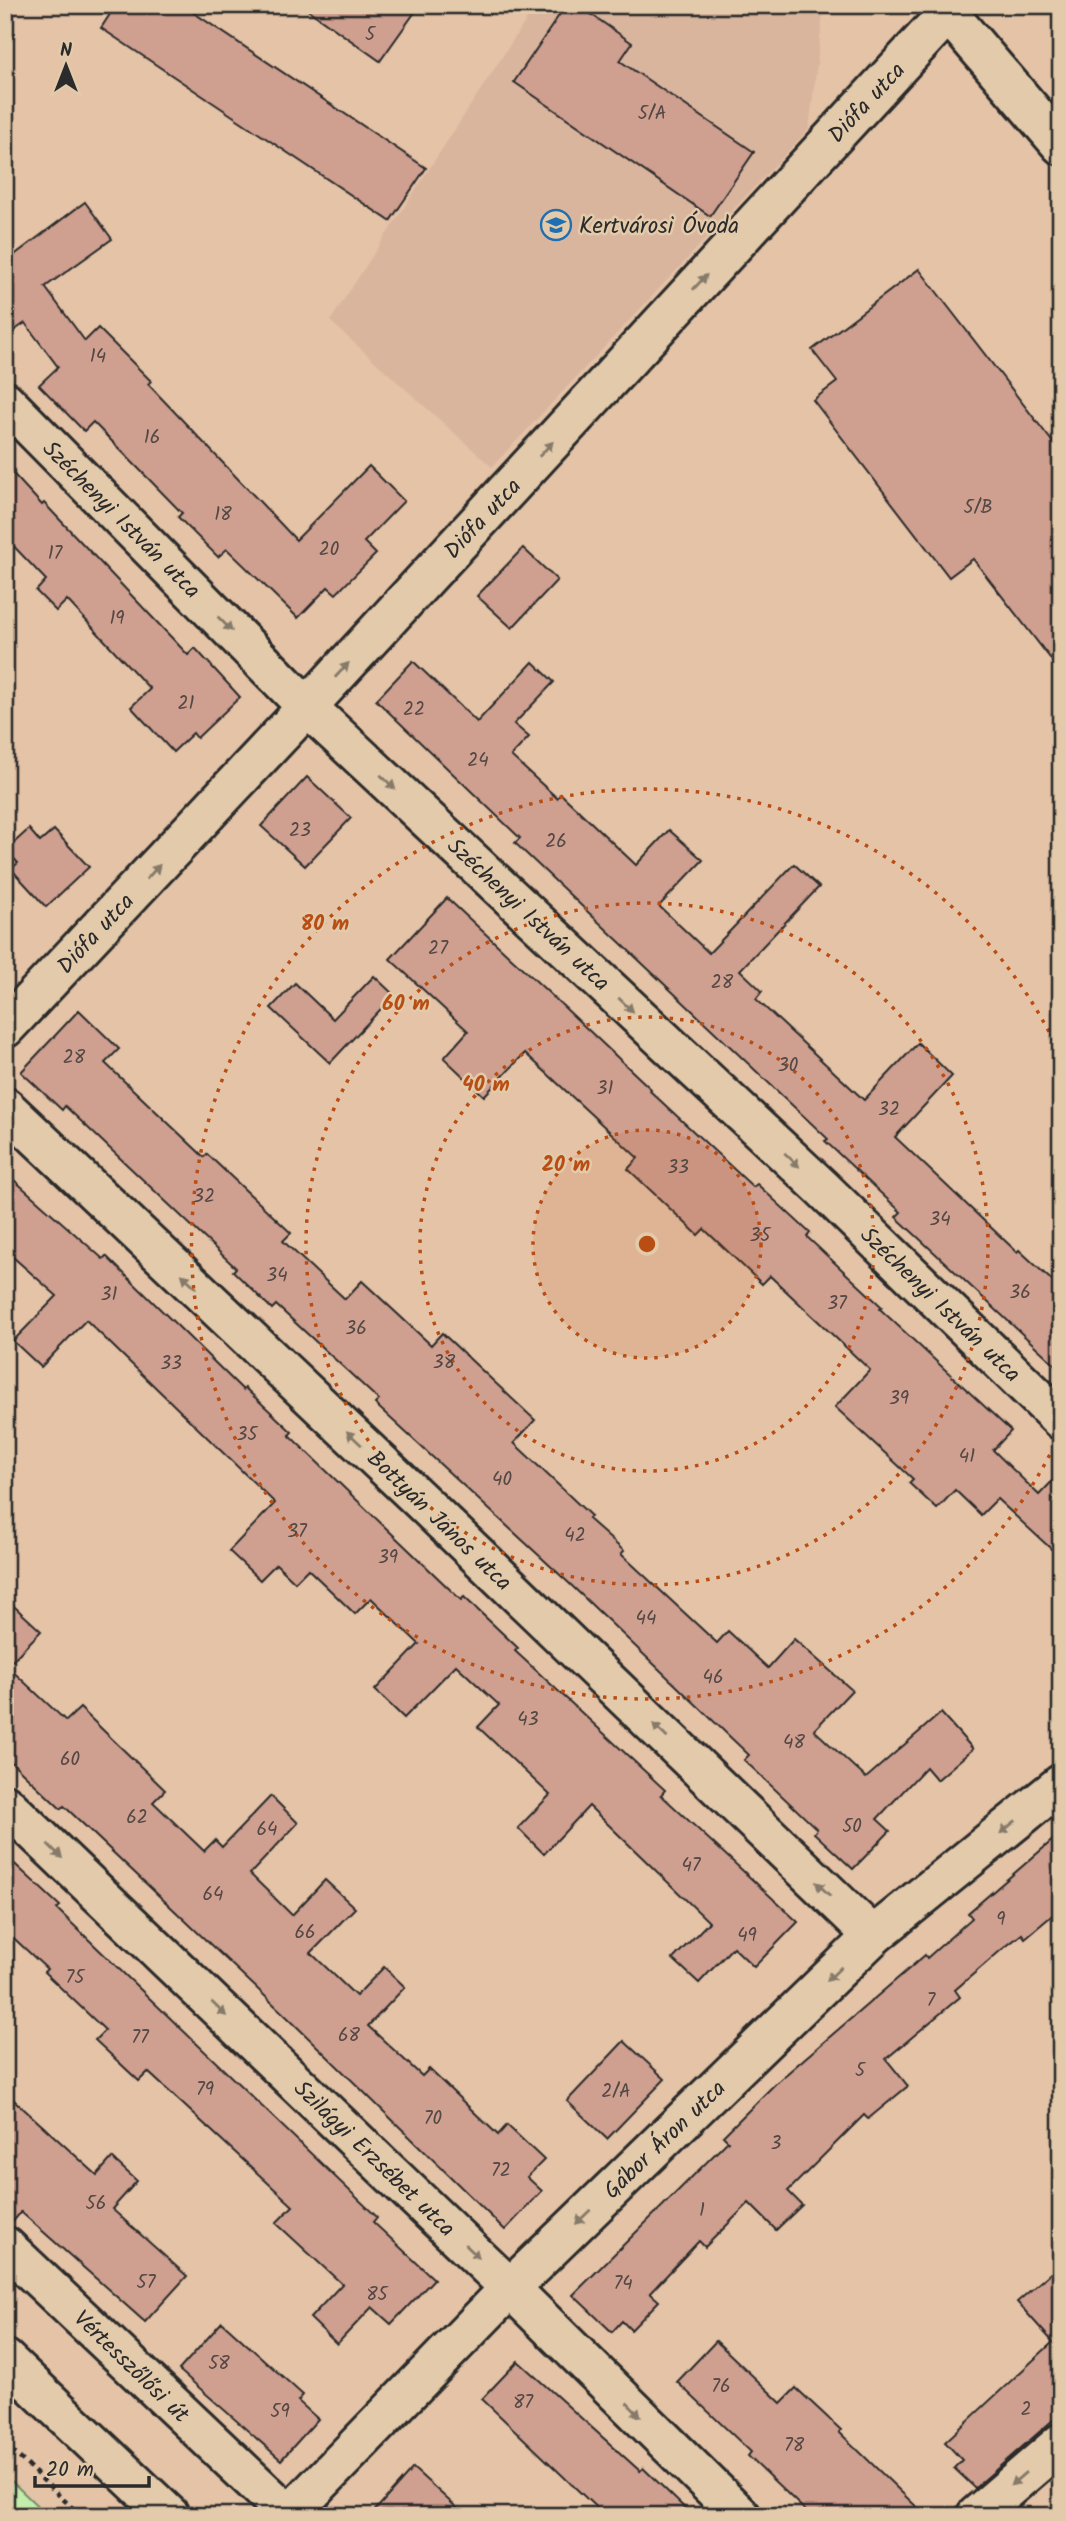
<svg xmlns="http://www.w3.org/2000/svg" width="1066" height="2521" viewBox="0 0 1066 2521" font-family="Kalam,sans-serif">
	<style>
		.built { fill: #dab59e }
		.green { fill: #c2edaa; stroke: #768c6a; stroke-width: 2 }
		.building { fill: #cf9f90; stroke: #2b2b2b; stroke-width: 2 }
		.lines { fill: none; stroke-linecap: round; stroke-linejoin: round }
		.street-casing { stroke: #2b2b2b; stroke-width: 44 }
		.primary-casing { stroke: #2b2b2b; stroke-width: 44 }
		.path { stroke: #2b2b2b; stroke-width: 4.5; stroke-dasharray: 5 5; stroke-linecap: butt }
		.street { stroke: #e2caaa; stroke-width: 38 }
		.primary { stroke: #e2caaa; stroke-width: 38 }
		.oneway { fill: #867a6a }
		.ring { fill: none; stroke: #b94e14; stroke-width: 3.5; stroke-dasharray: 3.5 7 }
		.labels { text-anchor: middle; stroke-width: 5; stroke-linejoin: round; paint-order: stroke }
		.number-label { font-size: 19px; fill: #544844 }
		.street-label { font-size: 23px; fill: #2b2b2b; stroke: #e2caaa }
		.poi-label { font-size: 23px; fill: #2b2b2b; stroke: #e2caaa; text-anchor: start }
		.centre { fill: #b94e14; stroke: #e2caaa; stroke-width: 3.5 }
		.ring-label { font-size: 21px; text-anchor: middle; font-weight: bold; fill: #b94e14; stroke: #e2caaa; stroke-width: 5; stroke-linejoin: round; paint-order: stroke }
	</style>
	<rect width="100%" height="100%" fill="#e4c3a7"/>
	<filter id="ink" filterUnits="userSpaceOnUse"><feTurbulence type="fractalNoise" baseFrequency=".0143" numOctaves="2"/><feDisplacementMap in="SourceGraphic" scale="14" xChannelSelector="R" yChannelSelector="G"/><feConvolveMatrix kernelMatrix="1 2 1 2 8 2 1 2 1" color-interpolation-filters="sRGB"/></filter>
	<g filter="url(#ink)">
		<path class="built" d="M536 5H824L809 129 492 467 330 321Z"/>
		<path class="green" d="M5 2475 48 2516H5Z"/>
		<g class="building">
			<path d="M116 5H182L426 168 390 221 101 28Z"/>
			<path d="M301 5H420L380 61Z"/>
			<path d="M566 5H578L632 43 620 61 754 152 710 216 514 82Z"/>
			<path d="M85 202 112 239 45 287 85 341 98 328 151 381 148 384 296 540 369 466 404 501 364 542 376 554 336 594 328 587 298 618 227 549 218 557 178 517 182 513 93 422 84 431 39 385 58 367 25 323 5 337V262Z"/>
			<path d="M919 269 1061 453V672L973 559 949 577 813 400 837 382 812 350Z"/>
			<path d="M5 465 42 505 44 503 188 655 195 648 240 697 197 738 193 733 173 752 131 707 150 689 67 600 56 611 36 591 46 580 5 537Z"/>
			<path d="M523 548 557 580 512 628 477 596Z"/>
			<path d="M413 661 477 722 533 662 554 682 514 724 529 737 511 756 557 798 561 794 636 865 669 830 703 860 659 906 709 953 794 864 819 887 740 970 762 991 756 999 864 1100 918 1043 952 1076 895 1137 1017 1252 1019 1250 1061 1289V1370L896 1217 901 1212 825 1141 828 1139 515 843 520 838 376 700Z"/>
			<path d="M307 777 351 818 305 866 261 826Z"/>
			<path d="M29 829 40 842 54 830 89 867 46 907 11 869 18 863 6 850Z"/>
			<path d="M447 898 564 1007 651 1089 650 1091 753 1187 757 1184 810 1233 807 1237 882 1307 880 1309 1011 1431 993 1450 1039 1495 1061 1472V1558L997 1499 981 1515 955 1490 937 1509 909 1483 913 1479 835 1407 870 1370 770 1276 762 1284 704 1229 698 1235 628 1169 638 1158 525 1053 484 1096 444 1058 468 1031 390 959Z"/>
			<path d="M374 976 394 995 330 1063 271 1008 295 983 333 1019Z"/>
			<path d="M79 1010 119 1049 105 1063 204 1157 207 1154 291 1233 283 1241 345 1299 362 1281 431 1345 442 1333 535 1420 514 1443 591 1516 588 1519 624 1551 621 1554 717 1643 728 1631 768 1668 794 1639 852 1690 814 1730 866 1778 941 1713 973 1749 937 1780 926 1767 877 1819 890 1831 853 1869 814 1833 817 1829 744 1760 749 1755 571 1585 375 1404 379 1400 276 1305 272 1309 233 1271 236 1268 65 1106 62 1110 21 1072Z"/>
			<path d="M5 1172 103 1259 106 1256 243 1390 245 1388 292 1432 289 1435 461 1600 464 1597 518 1648 515 1651 665 1790 661 1795 798 1922 754 1967 733 1947 699 1983 673 1959 709 1922 589 1806 544 1854 518 1828 550 1795 478 1727 499 1705 456 1665 404 1718 375 1690 419 1644 371 1598 355 1614 308 1569 295 1582 276 1564 260 1580 229 1551 275 1503 86 1320 41 1367 13 1341 57 1296 5 1250Z"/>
			<path d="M5 1598 41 1631 7 1666 66 1721 80 1708 165 1790 153 1802 204 1851 215 1840 222 1847 271 1796 298 1823 250 1874 292 1915 325 1880 355 1908 311 1953 356 1996 384 1967 405 1987 368 2026 422 2076 429 2069 498 2135 507 2125 544 2160 527 2177 542 2191 505 2230 287 2017 64 1806 61 1809 5 1756Z"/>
			<path d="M1061 1833V1908L1025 1938 1022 1934 1000 1951 955 1990 960 1997 886 2059 908 2086 868 2119 864 2115 788 2191 802 2205 776 2230 749 2203 705 2247 699 2241 650 2293 659 2301 631 2330 622 2321 612 2332 573 2295 728 2141 723 2136 776 2083 925 1955 927 1958 972 1918 968 1913Z"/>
			<path d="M5 1855 60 1906 57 1909 118 1968 377 2217 373 2222 434 2279 391 2324 372 2307 337 2344 310 2318 342 2284 276 2223 293 2206 148 2072 139 2081 95 2040 105 2030 44 1972 47 1969 5 1930Z"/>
			<path d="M624 2041 665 2079 607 2139 567 2101Z"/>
			<path d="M5 2092 97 2175 112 2158 137 2181 112 2209 187 2276 145 2322 21 2212 10 2225H5Z"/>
			<path d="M1061 2264V2413L975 2488 954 2468 962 2460 945 2442 1053 2342 1017 2302Z"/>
			<path d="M222 2322 303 2395 298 2401 318 2419 281 2460 179 2370Z"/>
			<path d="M716 2341 781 2403 796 2388 841 2430 839 2432 926 2516H811L748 2456 751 2452 677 2382Z"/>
			<path d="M518 2361 640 2471 643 2468 693 2516H605L482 2399Z"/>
			<path d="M413 2468 466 2516H370Z"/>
		</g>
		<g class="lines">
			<g class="street-casing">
				<g id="street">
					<path d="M948 13 1061 145"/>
					<path d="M5 401 307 707 821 1187 1061 1420"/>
					<path d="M5 1028 307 707 948 13 941 5"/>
					<path d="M5 1107 421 1501 873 1936"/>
					<path d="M5 1804 510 2288 741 2516"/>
					<path d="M5 2246 290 2516"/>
					<path d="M288 2516 510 2288 873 1936 1061 1784"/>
					<path d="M976 2516 1061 2443"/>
				</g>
			</g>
			<g class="primary-casing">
				<path id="primary" d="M5 2359 170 2516"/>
			</g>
			<path class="path" d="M5 2444 81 2516"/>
			<use href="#street" class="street"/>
			<use href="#primary" class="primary"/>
		</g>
		<defs><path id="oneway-solid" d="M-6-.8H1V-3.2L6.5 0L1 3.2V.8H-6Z" transform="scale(1.75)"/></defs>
		<g class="oneway">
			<use href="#oneway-solid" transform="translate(700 282) rotate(-47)"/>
			<use href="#oneway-solid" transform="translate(546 449) rotate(-47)"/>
			<use href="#oneway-solid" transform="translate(225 624) rotate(45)"/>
			<use href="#oneway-solid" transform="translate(342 670) rotate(-47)"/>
			<use href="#oneway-solid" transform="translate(388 782) rotate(43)"/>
			<use href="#oneway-solid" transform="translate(153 872) rotate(-47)"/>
			<use href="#oneway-solid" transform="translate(626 1005) rotate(43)"/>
			<use href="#oneway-solid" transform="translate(792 1160) rotate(43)"/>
			<use href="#oneway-solid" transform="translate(189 1281) rotate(-137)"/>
			<use href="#oneway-solid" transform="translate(354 1438) rotate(-137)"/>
			<use href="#oneway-solid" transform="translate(660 1731) rotate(-136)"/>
			<use href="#oneway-solid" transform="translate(1008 1827) rotate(141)"/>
			<use href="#oneway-solid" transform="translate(55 1851) rotate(44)"/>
			<use href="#oneway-solid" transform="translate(823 1889) rotate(-136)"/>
			<use href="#oneway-solid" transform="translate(834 1974) rotate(136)"/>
			<use href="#oneway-solid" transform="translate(219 2009) rotate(44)"/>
			<use href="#oneway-solid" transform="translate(583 2217) rotate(136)"/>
			<use href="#oneway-solid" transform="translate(472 2251) rotate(44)"/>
			<use href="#oneway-solid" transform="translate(634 2410) rotate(45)"/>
			<use href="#oneway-solid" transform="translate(1018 2479) rotate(139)"/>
		</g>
	</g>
	<circle cx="647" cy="1244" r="114" fill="#b94e14" fill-opacity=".12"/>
	<g class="ring">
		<circle cx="647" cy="1244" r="114"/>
		<circle cx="647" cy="1244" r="227"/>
		<circle cx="647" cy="1244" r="341"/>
		<path d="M1059 1436A455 455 0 1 1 1059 1052"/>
	</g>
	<defs>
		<g id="school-ring" transform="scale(1.575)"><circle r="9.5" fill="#e2caaa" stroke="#1f6fb2" stroke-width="1.5"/><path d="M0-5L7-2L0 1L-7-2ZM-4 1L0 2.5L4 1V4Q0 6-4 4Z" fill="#1f6fb2"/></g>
	</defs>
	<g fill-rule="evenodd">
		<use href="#school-ring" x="556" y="225"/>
	</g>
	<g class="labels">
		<g class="number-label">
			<text x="370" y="40">5</text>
			<text x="652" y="119">5/A</text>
			<text x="98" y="362">14</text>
			<text x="152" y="443">16</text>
			<text x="978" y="513">5/B</text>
			<text x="223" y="520">18</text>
			<text x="329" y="555">20</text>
			<text x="55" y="559">17</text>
			<text x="117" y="624">19</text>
			<text x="186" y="709">21</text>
			<text x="414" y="715">22</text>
			<text x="478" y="766">24</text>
			<text x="300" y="836">23</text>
			<text x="556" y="847">26</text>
			<text x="438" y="954">27</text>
			<text x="722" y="988">28</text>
			<text x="74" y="1063">28</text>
			<text x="788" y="1071">30</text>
			<text x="605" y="1094">31</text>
			<text x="889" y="1115">32</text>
			<text x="678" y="1173">33</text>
			<text x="204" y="1202">32</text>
			<text x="940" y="1225">34</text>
			<text x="760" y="1241">35</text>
			<text x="277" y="1281">34</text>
			<text x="1020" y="1298">36</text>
			<text x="109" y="1300">31</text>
			<text x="837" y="1309">37</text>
			<text x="356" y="1334">36</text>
			<text x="444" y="1368">38</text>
			<text x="171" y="1369">33</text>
			<text x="899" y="1404">39</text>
			<text x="247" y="1440">35</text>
			<text x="967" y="1462">41</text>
			<text x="502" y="1485">40</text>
			<text x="297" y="1537">37</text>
			<text x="575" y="1541">42</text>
			<text x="388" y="1563">39</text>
			<text x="646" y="1624">44</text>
			<text x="713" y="1683">46</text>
			<text x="528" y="1725">43</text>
			<text x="794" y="1748">48</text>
			<text x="70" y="1765">60</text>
			<text x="137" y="1823">62</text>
			<text x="852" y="1832">50</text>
			<text x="267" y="1835">64</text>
			<text x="691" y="1871">47</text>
			<text x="213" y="1900">64</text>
			<text x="1001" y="1925">9</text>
			<text x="305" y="1938">66</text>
			<text x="747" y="1941">49</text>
			<text x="75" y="1983">75</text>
			<text x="931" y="2006">7</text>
			<text x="349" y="2041">68</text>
			<text x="140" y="2043">77</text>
			<text x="860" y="2076">5</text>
			<text x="205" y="2095">79</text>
			<text x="616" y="2097">2/A</text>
			<text x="433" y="2124">70</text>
			<text x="776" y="2149">3</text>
			<text x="501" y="2176">72</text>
			<text x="96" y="2209">56</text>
			<text x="702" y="2216">1</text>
			<text x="146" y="2288">57</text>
			<text x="623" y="2289">74</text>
			<text x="377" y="2300">85</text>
			<text x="219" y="2369">58</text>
			<text x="721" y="2392">76</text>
			<text x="523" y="2408">87</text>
			<text x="1026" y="2415">2</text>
			<text x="280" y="2417">59</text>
			<text x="794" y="2451">78</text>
		</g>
		<g class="street-label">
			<text transform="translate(866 102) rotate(-47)" y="8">Diófa utca</text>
			<text transform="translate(482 518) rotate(-47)" y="8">Diófa utca</text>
			<text transform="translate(122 519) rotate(45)" y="8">Széchenyi István utca</text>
			<text transform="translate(529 914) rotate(43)" y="8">Széchenyi István utca</text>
			<text transform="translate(95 933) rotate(-47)" y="8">Diófa utca</text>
			<text transform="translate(941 1304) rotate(44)" y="8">Széchenyi István utca</text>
			<text transform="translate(440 1520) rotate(44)" y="8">Bottyán János utca</text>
			<text transform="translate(664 2139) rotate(-44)" y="8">Gábor Áron utca</text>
			<text transform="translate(375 2158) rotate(44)" y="8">Szilágyi Erzsébet utca</text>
			<text transform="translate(132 2366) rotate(44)" y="8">Vértesszőlősi út</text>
		</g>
		<g class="poi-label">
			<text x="579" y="233">Kertvárosi Óvoda</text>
		</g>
	</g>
	<circle cx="647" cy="1244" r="10" class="centre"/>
	<g class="ring-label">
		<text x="325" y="930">80 m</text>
		<text x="406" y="1010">60 m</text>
		<text x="486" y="1091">40 m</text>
		<text x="566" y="1171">20 m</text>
	</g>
	<rect width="1066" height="2521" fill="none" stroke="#e2caaa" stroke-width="28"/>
	<rect x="14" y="14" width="1038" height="2493" fill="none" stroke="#2b2b2b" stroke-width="2.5" filter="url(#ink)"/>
	<g transform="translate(66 66)" stroke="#e2caaa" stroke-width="5" paint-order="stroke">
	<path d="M0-5L12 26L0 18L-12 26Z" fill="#2b2b2b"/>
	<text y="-10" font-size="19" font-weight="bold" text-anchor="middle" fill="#2b2b2b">N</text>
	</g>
	<path d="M35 2476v10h114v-10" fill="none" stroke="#2b2b2b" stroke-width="3.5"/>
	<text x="46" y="2476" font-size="21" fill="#2b2b2b" stroke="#e2caaa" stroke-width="5" paint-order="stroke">20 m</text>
</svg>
